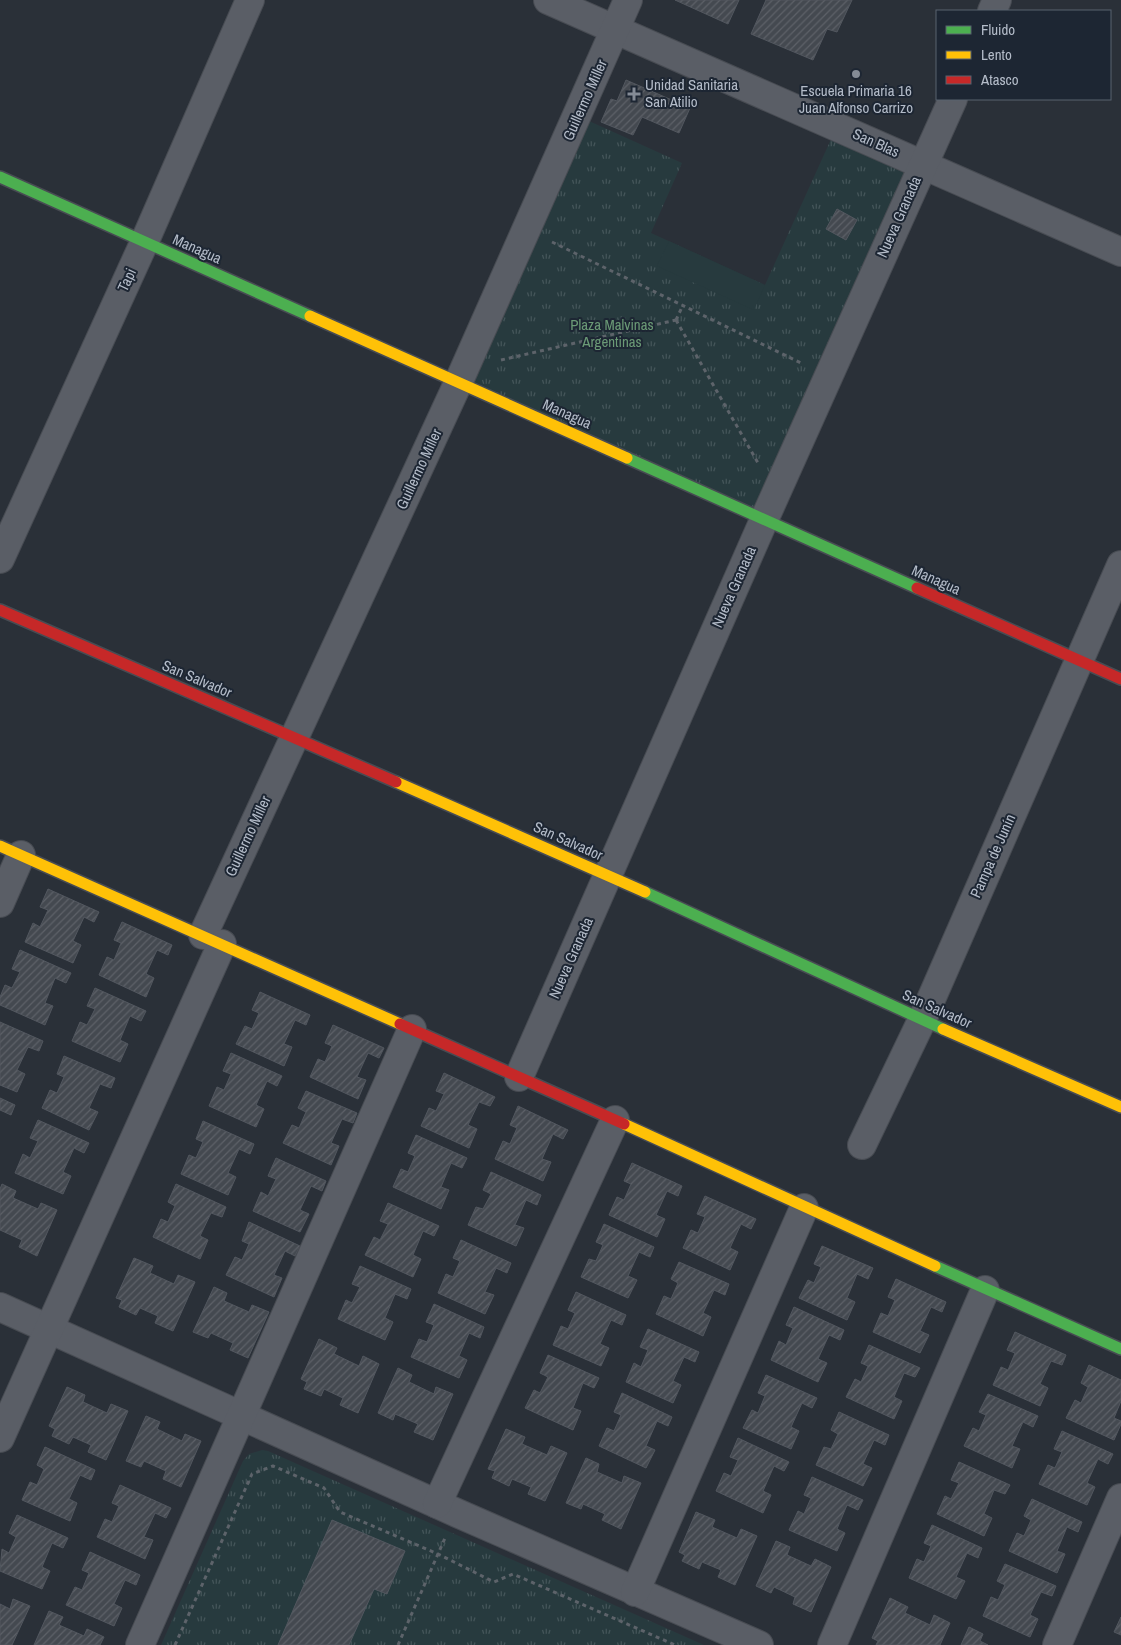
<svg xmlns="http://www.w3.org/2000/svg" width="1121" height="1645" viewBox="0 0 1121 1645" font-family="'Archivo Narrow',sans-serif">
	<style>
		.grass { fill: url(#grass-tufts) }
		.pitch { fill: #273a3e }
		.building { fill: url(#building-hatch); stroke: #52575f }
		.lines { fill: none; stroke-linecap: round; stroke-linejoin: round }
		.street-casing { stroke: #484c53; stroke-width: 30 }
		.fast-casing { stroke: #484c53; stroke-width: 14 }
		.slow-casing { stroke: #484c53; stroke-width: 14 }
		.jam-casing { stroke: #484c53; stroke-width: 14 }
		.path { stroke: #5d636a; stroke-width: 3; stroke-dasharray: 4 4; stroke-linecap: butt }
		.street { stroke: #5a5e66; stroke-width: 28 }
		.fast { stroke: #4caf50; stroke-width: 11 }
		.slow { stroke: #ffc107; stroke-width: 11 }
		.jam { stroke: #c62828; stroke-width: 11 }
		.poi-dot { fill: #848b96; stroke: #1d2633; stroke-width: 2 }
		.labels { text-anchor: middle; stroke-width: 4; stroke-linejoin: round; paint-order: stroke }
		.poi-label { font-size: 15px; fill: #b4bcc9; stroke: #1d2633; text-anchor: start }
		.street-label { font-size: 15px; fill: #b4bcc9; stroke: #1d2633 }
		.park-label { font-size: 15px; fill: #6b9a76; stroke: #1d2633 }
	</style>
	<defs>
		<pattern id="grass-tufts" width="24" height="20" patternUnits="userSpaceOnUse" patternTransform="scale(1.25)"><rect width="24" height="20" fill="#273a3e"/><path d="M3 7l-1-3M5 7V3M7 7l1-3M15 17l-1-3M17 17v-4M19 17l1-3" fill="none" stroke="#445559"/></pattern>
		<pattern id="building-hatch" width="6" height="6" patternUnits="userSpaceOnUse" patternTransform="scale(1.25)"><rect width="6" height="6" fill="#444950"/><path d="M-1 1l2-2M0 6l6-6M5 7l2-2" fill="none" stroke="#5d6168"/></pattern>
	</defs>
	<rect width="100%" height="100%" fill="#2a3038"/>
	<g class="grass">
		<path d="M578 116 682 163 651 233 765 285 837 126 923 165 764 520 459 381Z"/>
		<path d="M262 1450 268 1451 704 1645H161L243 1461 249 1454Z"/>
	</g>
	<path class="pitch" d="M669 241 765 285 754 310 657 266Z"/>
	<g class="building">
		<path d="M675 0H739L728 24Z"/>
		<path d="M766 0H852L837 32 827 29 813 60 751 34Z"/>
		<path d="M626 80 690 108 679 133 642 117 633 135 601 122 611 99 617 101Z"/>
		<path d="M837 209 857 220 846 240 826 229Z"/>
		<path d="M48 889 99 912 94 922 84 917 73 941 81 945 73 963 25 942 33 923 40 927 48 910 40 907Z"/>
		<path d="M122 922 172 945 168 955 157 950 146 974 154 978 146 997 99 975 107 957 114 960 121 943 114 940Z"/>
		<path d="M20 950 71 973 66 983 55 978 45 1003 53 1006 45 1025 0 1005V997L5 985 12 988 20 972 12 969Z"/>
		<path d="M95 988 146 1011 141 1021 130 1016 120 1040 128 1044 120 1062 72 1041 80 1022 87 1025 95 1009 87 1006Z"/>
		<path d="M260 992 310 1015 306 1025 295 1020 284 1044 292 1047 284 1066 236 1044 245 1026 252 1029 259 1013 252 1010Z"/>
		<path d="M0 1022 43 1041 39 1051 28 1047 17 1070 25 1074 17 1092 0 1085Z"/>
		<path d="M333 1025 384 1048 379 1058 368 1053 357 1077 366 1080 358 1099 310 1077 318 1059 325 1062 332 1046 325 1043Z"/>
		<path d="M231 1053 282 1076 277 1086 267 1081 256 1105 264 1109 256 1127 209 1106 217 1087 224 1090 231 1074 223 1071Z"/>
		<path d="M64 1056 115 1078 111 1088 100 1084 89 1108 98 1112 89 1130 42 1108 50 1090 57 1093 64 1077 57 1074Z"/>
		<path d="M444 1073 495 1097 490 1106 479 1102 468 1125 477 1129 469 1148 421 1126 429 1108 436 1111 444 1094 436 1091Z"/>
		<path d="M306 1091 357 1113 353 1123 342 1119 331 1143 339 1146 331 1165 283 1143 292 1125 299 1128 306 1112 298 1108Z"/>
		<path d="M0 1098 15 1105 11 1115 0 1110Z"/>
		<path d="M518 1106 568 1130 563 1139 553 1134 542 1159 551 1162 543 1181 495 1159 503 1141 510 1144 517 1128 510 1125Z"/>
		<path d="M38 1120 89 1143 84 1153 74 1148 63 1172 71 1176 63 1194 15 1173 23 1154 30 1158 38 1141 30 1138Z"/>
		<path d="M203 1121 254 1144 250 1154 239 1149 228 1173 236 1177 228 1195 181 1174 189 1155 196 1158 203 1142 196 1139Z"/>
		<path d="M416 1135 467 1158 462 1168 451 1163 441 1187 449 1190 441 1209 393 1187 401 1169 408 1172 415 1156 408 1153Z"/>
		<path d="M276 1158 326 1181 322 1191 311 1186 300 1210 309 1214 300 1232 253 1211 261 1192 268 1196 276 1179 268 1176Z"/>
		<path d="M632 1163 682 1186 678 1196 667 1191 656 1215 665 1219 657 1237 609 1215 617 1197 624 1200 631 1184 624 1181Z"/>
		<path d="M491 1172 541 1195 537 1205 526 1200 515 1225 524 1228 516 1246 468 1225 476 1207 483 1209 491 1194 483 1190Z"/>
		<path d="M2 1184 16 1191 13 1198 38 1209 41 1203 57 1210 37 1256 19 1247 22 1240 0 1230V1189Z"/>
		<path d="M176 1184 226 1207 222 1217 211 1213 200 1236 208 1240 200 1259 153 1237 161 1219 168 1222 175 1206 168 1202Z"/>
		<path d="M705 1196 756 1219 751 1229 741 1224 730 1248 738 1252 730 1270 683 1248 691 1230 698 1233 705 1217 697 1214Z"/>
		<path d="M388 1203 439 1226 434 1236 423 1231 413 1255 421 1259 413 1277 365 1255 374 1237 380 1240 388 1224 380 1221Z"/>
		<path d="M249 1222 300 1246 295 1256 285 1251 274 1275 282 1278 274 1297 226 1275 235 1257 242 1260 249 1244 242 1241Z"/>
		<path d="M604 1224 654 1247 650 1257 639 1252 628 1276 637 1280 628 1298 581 1277 589 1259 596 1261 603 1245 596 1242Z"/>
		<path d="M461 1240 511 1263 507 1273 496 1268 485 1292 494 1295 485 1314 438 1293 446 1274 453 1277 460 1261 453 1258Z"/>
		<path d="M822 1246 873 1268 868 1279 857 1274 847 1298 855 1302 847 1320 799 1298 808 1280 814 1283 821 1267 814 1264Z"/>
		<path d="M134 1258 153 1266 150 1273 174 1284 178 1275 195 1282 173 1331 155 1323 158 1316 140 1308 136 1315 119 1307 122 1300 116 1298Z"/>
		<path d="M679 1262 729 1284 725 1295 714 1290 703 1313 711 1317 703 1336 656 1314 664 1296 671 1299 678 1283 671 1279Z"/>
		<path d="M360 1266 411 1289 407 1299 395 1294 385 1318 393 1322 385 1340 338 1319 346 1300 352 1303 360 1287 352 1284Z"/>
		<path d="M896 1279 946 1302 942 1312 931 1307 920 1331 929 1335 920 1353 873 1332 881 1313 888 1316 895 1300 888 1297Z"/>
		<path d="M214 1287 227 1293 224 1301 249 1312 252 1305 269 1312 248 1358 230 1350 233 1343 211 1333 208 1338 193 1332Z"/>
		<path d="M576 1292 626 1315 622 1325 611 1320 600 1344 609 1348 601 1366 553 1345 561 1326 568 1329 575 1313 568 1310Z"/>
		<path d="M434 1304 484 1327 480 1338 469 1333 459 1356 467 1360 459 1378 411 1357 419 1339 427 1342 434 1325 426 1322Z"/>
		<path d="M794 1307 844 1330 840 1340 829 1335 818 1359 827 1363 818 1382 771 1360 779 1341 786 1345 793 1328 786 1325Z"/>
		<path d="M648 1329 699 1352 695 1362 684 1357 673 1381 681 1385 673 1403 626 1382 634 1363 641 1367 648 1350 640 1347Z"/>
		<path d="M1015 1332 1066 1355 1062 1365 1051 1361 1040 1384 1048 1388 1040 1406 993 1385 1001 1367 1008 1370 1015 1353 1007 1350Z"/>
		<path d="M319 1339 337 1348 334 1354 359 1366 363 1356 379 1364 358 1413 340 1405 343 1398 324 1389 321 1396 304 1389 307 1382 301 1379Z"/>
		<path d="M869 1345 920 1368 915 1377 904 1373 894 1397 902 1401 894 1419 846 1397 855 1379 861 1382 868 1366 861 1363Z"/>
		<path d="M548 1355 599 1378 594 1388 583 1383 573 1408 581 1411 573 1430 525 1408 534 1390 540 1393 548 1377 540 1373Z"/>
		<path d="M1089 1365 1121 1380V1401L1114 1418 1121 1421V1424L1114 1440 1066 1418 1075 1400 1081 1403 1088 1387 1081 1383Z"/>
		<path d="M398 1368 412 1375 409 1382 434 1394 436 1387 453 1394 433 1440 414 1432 418 1424 395 1414 393 1420 378 1413Z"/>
		<path d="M766 1375 817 1398 812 1408 802 1403 791 1427 799 1431 791 1449 743 1428 752 1410 758 1413 765 1396 758 1393Z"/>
		<path d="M67 1387 85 1395 83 1402 107 1413 111 1404 128 1411 106 1460 88 1452 91 1445 73 1437 69 1444 52 1436 55 1429 49 1426Z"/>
		<path d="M622 1393 672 1417 668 1426 657 1421 646 1446 655 1450 646 1468 599 1446 607 1428 614 1431 621 1415 614 1412Z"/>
		<path d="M988 1394 1038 1416 1033 1427 1023 1422 1012 1446 1020 1449 1012 1468 964 1446 973 1428 979 1431 986 1415 979 1412Z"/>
		<path d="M839 1412 889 1435 885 1445 874 1440 863 1464 872 1468 863 1486 816 1465 824 1447 831 1449 838 1434 831 1430Z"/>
		<path d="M146 1416 160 1422 157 1429 182 1441 185 1434 201 1441 181 1487 163 1479 166 1471 144 1461 141 1467 126 1461Z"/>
		<path d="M506 1429 525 1437 522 1444 547 1455 551 1446 567 1453 545 1501 528 1494 531 1487 512 1479 509 1486 492 1478 495 1471 488 1469Z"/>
		<path d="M1062 1431 1113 1454 1108 1464 1098 1459 1087 1483 1095 1487 1087 1505 1039 1484 1048 1465 1055 1468 1062 1452 1054 1449Z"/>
		<path d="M738 1438 789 1462 784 1471 774 1466 763 1491 771 1495 763 1513 716 1491 724 1473 731 1476 738 1460 730 1457Z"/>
		<path d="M45 1447 95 1470 91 1480 80 1475 69 1499 77 1503 70 1521 22 1500 30 1482 37 1485 44 1469 37 1465Z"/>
		<path d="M586 1458 599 1464 597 1472 622 1483 624 1476 641 1483 621 1529 602 1520 605 1514 583 1504 581 1509 566 1503Z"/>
		<path d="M959 1462 1010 1485 1005 1494 994 1490 984 1514 992 1518 984 1536 937 1514 945 1496 951 1499 959 1483 951 1480Z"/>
		<path d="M812 1477 863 1500 858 1510 847 1505 837 1529 845 1533 837 1551 789 1530 798 1511 804 1514 811 1498 804 1495Z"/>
		<path d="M120 1485 171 1508 166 1518 155 1513 144 1537 153 1540 145 1559 97 1537 105 1519 112 1522 119 1506 112 1503Z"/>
		<path d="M1032 1499 1082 1522 1078 1532 1067 1527 1057 1551 1065 1554 1057 1573 1009 1551 1017 1533 1024 1536 1031 1520 1024 1516Z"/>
		<path d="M696 1512 715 1520 712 1527 737 1538 741 1529 757 1536 735 1585 718 1577 721 1570 702 1562 699 1569 682 1561 685 1555 679 1552Z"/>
		<path d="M17 1515 68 1538 63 1548 52 1543 42 1567 50 1571 42 1589 0 1571 2 1549 9 1553 16 1537 9 1533Z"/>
		<path d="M332 1520 405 1551 387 1594 374 1589 349 1645H278Z"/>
		<path d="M932 1525 982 1548 978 1558 967 1553 956 1577 965 1581 956 1599 909 1578 917 1559 924 1562 931 1546 924 1543Z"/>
		<path d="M776 1541 790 1547 787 1555 811 1566 815 1559 831 1567 811 1612 793 1604 795 1597 774 1587 771 1593 756 1586Z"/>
		<path d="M90 1552 140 1575 136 1585 125 1580 114 1604 122 1608 114 1626 66 1605 75 1587 82 1590 89 1573 82 1570Z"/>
		<path d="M1005 1564 1056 1586 1052 1596 1041 1592 1030 1615 1038 1619 1030 1637 983 1616 991 1597 998 1600 1005 1585 997 1581Z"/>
		<path d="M890 1598 908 1607 905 1613 930 1625 934 1615 950 1623 940 1645H876L878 1641 872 1638Z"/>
		<path d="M13 1599 30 1606 12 1645H0V1604L10 1609Z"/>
		<path d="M49 1611 63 1617 59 1625 84 1636 87 1629 104 1637 100 1645H34Z"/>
		<path d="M1121 1617V1635L1114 1632Z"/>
		<path d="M969 1627 983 1634 980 1641 988 1645H961Z"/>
	</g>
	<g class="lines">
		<g class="street-casing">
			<g id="street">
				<path d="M548 0 1121 252"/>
				<path d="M992 11 997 0"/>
				<path d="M0 559 144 243 250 0"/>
				<path d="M0 903 21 855"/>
				<path d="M203 935 459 381 628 0"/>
				<path d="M519 1077 764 520 953 99"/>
				<path d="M862 1145 922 1020 1121 565"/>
				<path d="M0 1307 457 1513 759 1645"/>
				<path d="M0 1438 222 944"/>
				<path d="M437 1504 615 1120"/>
				<path d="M635 1592 804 1208"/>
				<path d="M140 1645 412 1029"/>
				<path d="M832 1645 985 1290"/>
				<path d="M1057 1645 1121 1498"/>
			</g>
		</g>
		<g class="fast-casing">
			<g id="fast">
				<path d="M0 177 310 316"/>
				<path d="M627 458 917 588"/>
				<path d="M645 892 943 1029"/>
				<path d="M935 1266 1121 1349"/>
			</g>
		</g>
		<g class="slow-casing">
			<g id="slow">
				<path d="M310 316 627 458"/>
				<path d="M396 782 645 892"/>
				<path d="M0 846 400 1024"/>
				<path d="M943 1029 1121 1107"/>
				<path d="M624 1124 935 1266"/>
			</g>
		</g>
		<g class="jam-casing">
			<g id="jam">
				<path d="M917 588 1121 679"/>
				<path d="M0 610 396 782"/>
				<path d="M400 1024 624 1124"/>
			</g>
		</g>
		<g class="path">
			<path d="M552 242 803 364"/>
			<path d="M676 320 758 463"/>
			<path d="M676 320 683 305"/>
			<path d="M501 360 676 320"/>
			<path d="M175 1645 252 1474 273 1466 324 1488 340 1512 438 1554 494 1582 513 1574 675 1645"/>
			<path d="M398 1645 445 1538"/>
		</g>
		<use href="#street" class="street"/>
		<use href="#fast" class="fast"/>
		<use href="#slow" class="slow"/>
		<use href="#jam" class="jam"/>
	</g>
	<g class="poi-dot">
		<circle cx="856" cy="74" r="5"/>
		<path d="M631.5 86.5h5v5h5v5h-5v5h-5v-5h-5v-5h5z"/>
	</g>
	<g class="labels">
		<g class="poi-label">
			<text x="645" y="90">Unidad Sanitaria<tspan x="645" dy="17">San Atilio</tspan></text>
			<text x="856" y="96" text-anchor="middle">Escuela Primaria 16<tspan x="856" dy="17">Juan Alfonso Carrizo</tspan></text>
		</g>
		<g class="street-label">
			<text transform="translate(585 100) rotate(-66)" y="5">Guillermo Miller</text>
			<text transform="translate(876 143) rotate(24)" y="5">San Blas</text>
			<text transform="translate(899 217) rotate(-66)" y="5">Nueva Granada</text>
			<text transform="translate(197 249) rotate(24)" y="5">Managua</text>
			<text transform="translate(127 280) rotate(-65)" y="5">Tapi</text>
			<text transform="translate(567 414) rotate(24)" y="5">Managua</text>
			<text transform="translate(419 469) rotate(-65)" y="5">Guillermo Miller</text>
			<text transform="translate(936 580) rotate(24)" y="5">Managua</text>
			<text transform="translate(734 587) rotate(-66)" y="5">Nueva Granada</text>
			<text transform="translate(197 679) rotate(23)" y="5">San Salvador</text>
			<text transform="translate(248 836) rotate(-65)" y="5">Guillermo Miller</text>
			<text transform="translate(568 841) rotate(24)" y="5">San Salvador</text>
			<text transform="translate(993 856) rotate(-66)" y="5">Pampa de Junín</text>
			<text transform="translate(571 958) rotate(-66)" y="5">Nueva Granada</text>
			<text transform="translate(937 1009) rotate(24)" y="5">San Salvador</text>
		</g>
		<g class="park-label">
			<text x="612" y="330">Plaza Malvinas<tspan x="612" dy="17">Argentinas</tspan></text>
		</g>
	</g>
	<rect x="936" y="10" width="175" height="90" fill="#1d2633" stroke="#59626f"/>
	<rect x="946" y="26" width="25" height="8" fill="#4caf50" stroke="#59626f"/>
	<text x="981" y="35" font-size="15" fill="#b4bcc9">Fluido</text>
	<rect x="946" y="51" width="25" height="8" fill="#ffc107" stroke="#59626f"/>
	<text x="981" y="60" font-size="15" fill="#b4bcc9">Lento</text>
	<rect x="946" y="76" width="25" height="8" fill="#c62828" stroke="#59626f"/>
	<text x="981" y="85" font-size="15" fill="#b4bcc9">Atasco</text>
</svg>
